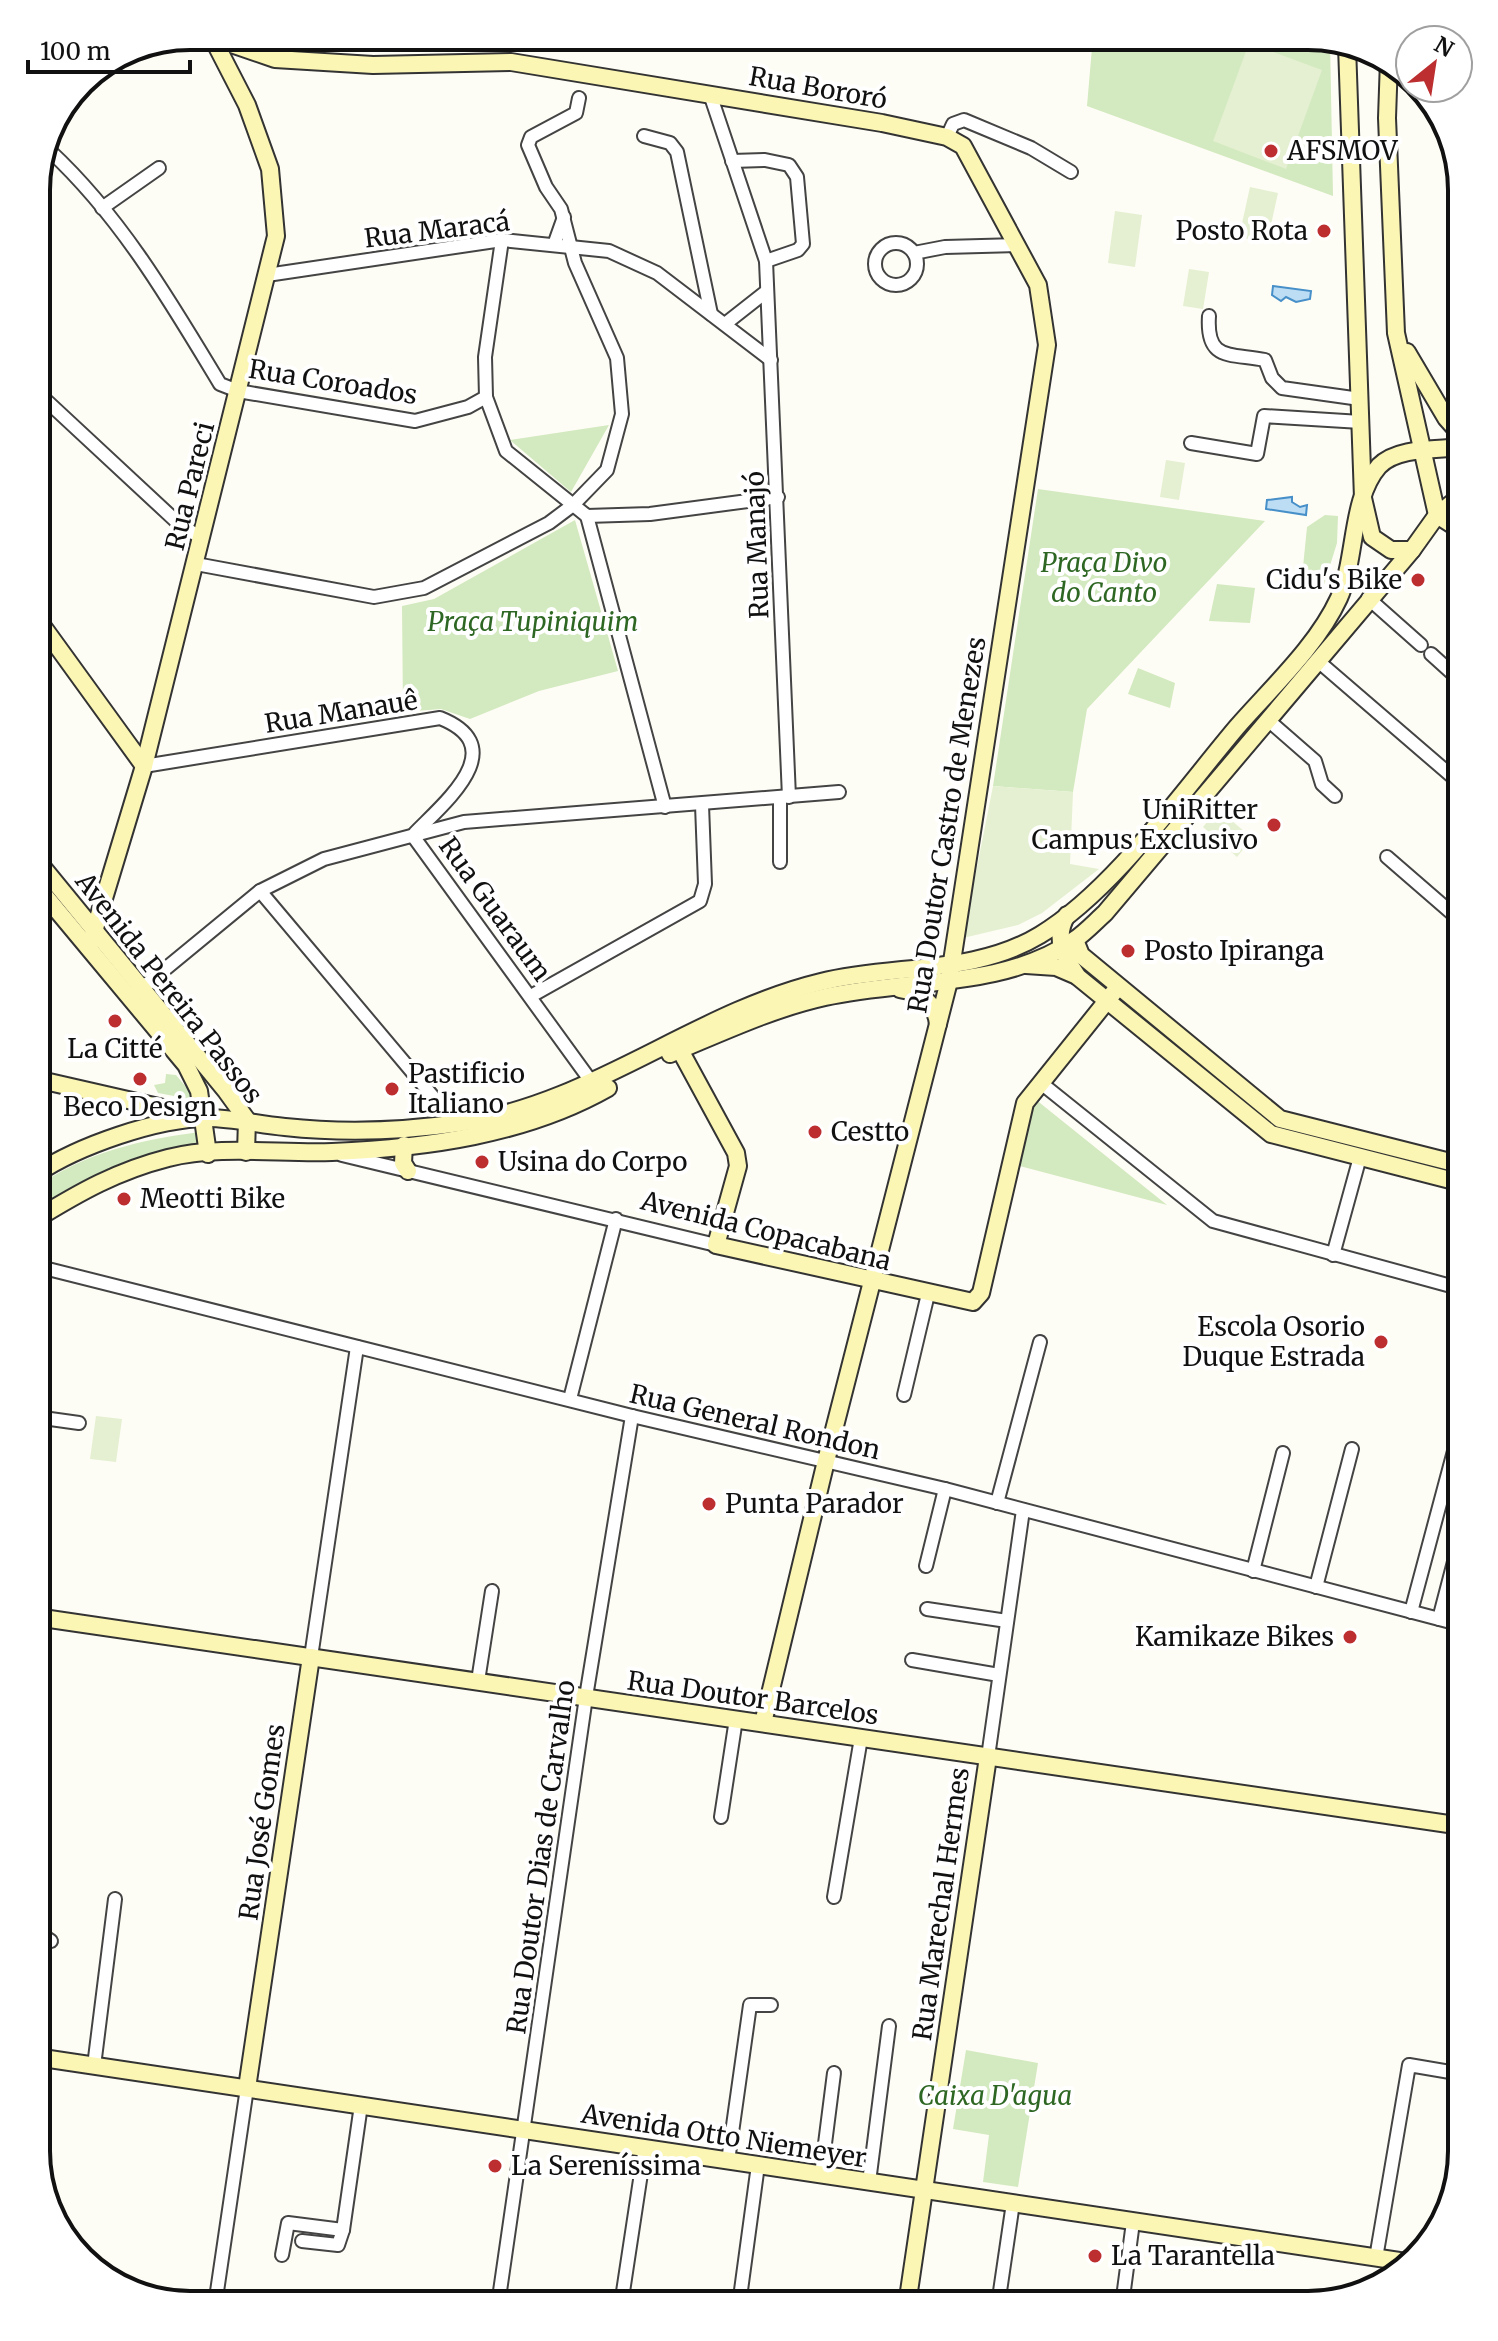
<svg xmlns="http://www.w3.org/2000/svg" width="1498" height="2341" viewBox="0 0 1498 2341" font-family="Merriweather,serif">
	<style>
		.green { fill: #d3e9bf }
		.pitch { fill: #e4f0d1 }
		.water { fill: #bcddf4; stroke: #468fc8; stroke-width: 2 }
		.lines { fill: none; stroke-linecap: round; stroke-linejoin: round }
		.street-casing { stroke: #444; stroke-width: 16 }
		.secondary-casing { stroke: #333; stroke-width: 20 }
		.street { stroke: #fff; stroke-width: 12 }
		.secondary { stroke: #fbf6b4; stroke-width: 16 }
		.poi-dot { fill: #bc2e2f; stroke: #fff; stroke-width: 3 }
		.labels { text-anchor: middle; stroke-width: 8; stroke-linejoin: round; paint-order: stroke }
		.street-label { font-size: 26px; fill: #111; stroke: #fff }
		.poi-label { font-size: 26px; fill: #111; stroke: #fff; text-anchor: start }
		.park-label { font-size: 26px; font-style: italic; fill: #2e6723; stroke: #fff }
		.rim { fill: none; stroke: #111; stroke-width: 4 }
	</style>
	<rect width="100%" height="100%" fill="#fefdf5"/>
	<g class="green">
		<path d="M1093 36H1319L1330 40 1333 196 1087 106Z"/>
		<path d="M609 425 571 492 510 440Z"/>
		<path d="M1038 489 1265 521 1087 709 1073 792 993 786Z"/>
		<path d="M1325 515 1338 516 1337 543 1322 591 1301 587 1307 527Z"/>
		<path d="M575 520 618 671 539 691 470 719 441 709 403 712 402 606 434 599Z"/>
		<path d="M1217 584 1255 588 1250 623 1209 621Z"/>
		<path d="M1138 668 1175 683 1170 708 1128 694Z"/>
		<path d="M166 1074 176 1075 191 1093 190 1099 158 1093 154 1085 165 1083Z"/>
		<path d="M1035 1099 1167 1205 1016 1165 1026 1117Z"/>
		<path d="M200 1132 202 1147C132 1159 94 1171 36 1213V1188C81 1153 144 1139 200 1132Z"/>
		<path d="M966 2050 1038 2063 1018 2187 983 2182 989 2135 953 2129Z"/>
	</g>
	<g class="pitch">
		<path d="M1249 43 1322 70 1286 169 1213 141Z"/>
		<path d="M1250 187 1278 193 1267 243 1239 237Z"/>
		<path d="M1115 211 1142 215 1135 267 1108 263Z"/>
		<path d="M1189 269 1209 272 1203 309 1183 306Z"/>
		<path d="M1166 460 1185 463 1179 500 1160 497Z"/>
		<path d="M993 786 1073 792 1070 864 1099 869 1042 913 1018 925 963 938Z"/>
		<path d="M1218 809 1252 838 1237 857 1203 827Z"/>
		<path d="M96 1416 122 1419 116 1462 90 1459Z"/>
	</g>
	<g class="water">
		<path d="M1273 286 1311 291 1310 299 1296 302 1286 297 1281 301 1272 295Z"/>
		<path d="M1292 497V502L1300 507 1307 505 1306 515 1266 509 1267 500Z"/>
	</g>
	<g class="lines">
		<g class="street-casing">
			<g id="street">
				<path d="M710 94 766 261 789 797"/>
				<path d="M644 136 670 143 677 152 711 314"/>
				<path d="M947 137 953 124 964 120 1031 148 1071 172"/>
				<path d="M50 151C121 217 170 301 220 384L238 391 415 421 468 407 486 397"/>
				<path d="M732 161 765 160 789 165 797 177 803 244 798 250 766 261"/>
				<path d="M102 208 159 168"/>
				<path d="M502 240 485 357 486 397 506 451 587 516 650 514 778 497"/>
				<circle cx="896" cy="264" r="21"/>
				<path d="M554 245 564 217"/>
				<path d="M914 253 945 247 1018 245"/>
				<path d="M267 275 502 240 609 251 657 273 771 360"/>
				<path d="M1209 316C1206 361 1229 353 1265 360L1272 378 1282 388 1360 399"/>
				<path d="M725 324 767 291"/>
				<path d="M36 391 178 523 201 538"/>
				<path d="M1191 443 1257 454 1264 416 1361 422"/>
				<path d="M587 516 665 807"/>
				<path d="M196 564 374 597 424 588 549 523 573 505 607 470 622 414 617 358 575 263 561 209 546 187 528 145 531 137 576 113 579 98"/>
				<path d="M1368 598 1421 645"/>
				<path d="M1431 654 1462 682"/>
				<path d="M1318 661 1462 785"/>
				<path d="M1268 720 1315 761 1322 784 1335 796"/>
				<path d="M144 766 440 718C513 747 445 802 415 833"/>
				<path d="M780 798V862"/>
				<path d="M413 836 593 1084"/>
				<path d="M1387 857 1462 922"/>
				<path d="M260 891 456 1124"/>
				<path d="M136 993 260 891 324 859 464 822 839 792"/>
				<path d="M531 996 700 901 705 884 702 805"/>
				<path d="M1041 1083 1213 1221 1462 1289"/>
				<path d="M342 1155 716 1245"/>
				<path d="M1333 1255 1360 1157"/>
				<path d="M36 1266 632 1416 945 1489 1462 1625"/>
				<path d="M904 1395 928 1294"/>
				<path d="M570 1399 616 1219"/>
				<path d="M36 1417 79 1423"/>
				<path d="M997 1503 1040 1342"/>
				<path d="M926 1566 945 1489"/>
				<path d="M1253 1571 1283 1453"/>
				<path d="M1316 1587 1352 1449"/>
				<path d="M927 1609 1007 1621"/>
				<path d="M1411 1612 1458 1436 1462 1433"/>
				<path d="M1439 1619 1462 1531"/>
				<path d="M311 1657 357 1347"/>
				<path d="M912 1660 999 1675"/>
				<path d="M478 1681 492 1591"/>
				<path d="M988 1757 1023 1510"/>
				<path d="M36 1788 40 1789"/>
				<path d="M721 1817 736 1719"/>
				<path d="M834 1897 861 1738"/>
				<path d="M36 1931 51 1941"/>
				<path d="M94 2066 115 1899"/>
				<path d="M728 2161 750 2005H771"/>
				<path d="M821 2175 834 2073"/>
				<path d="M869 2182 889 2026"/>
				<path d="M302 2241 338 2245 343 2230"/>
				<path d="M282 2255 288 2223 343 2230 361 2105"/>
				<path d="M1376 2258 1409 2065 1456 2073"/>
				<path d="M215 2305 247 2088"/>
				<path d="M498 2305 586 1697 632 1416"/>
				<path d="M621 2305 645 2147"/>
				<path d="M739 2305 758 2165"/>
				<path d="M998 2305 1013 2203"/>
				<path d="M1122 2305 1133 2222"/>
			</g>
		</g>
		<g class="secondary-casing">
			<g id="secondary">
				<path d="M208 36 275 59 373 65 511 62 882 123 947 137 963 146 1038 285 1047 345 949 981 826 1461 763 1723"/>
				<path d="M1347 46 1363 498 1372 537 1391 550H1412"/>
				<path d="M1389 60 1387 118 1396 333 1437 515"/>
				<path d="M1407 352 1446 418 1462 436"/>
				<path d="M1437 515 1462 531"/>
				<path d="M36 617 144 766"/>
				<path d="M36 859 226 1091 247 1120 246 1152"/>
				<path d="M36 885 186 1065 199 1091 208 1154"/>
				<path d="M1067 915C1053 938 1064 957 1078 977L1271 1134 1462 1183"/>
				<path d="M1075 940 1081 955 1280 1119 1462 1165"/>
				<path d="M89 948 144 766 276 236 270 169 247 105 213 39"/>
				<path d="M1026 965 1056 967 1077 976"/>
				<path d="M900 989C919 992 936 1003 938 1024"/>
				<path d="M680 1050 736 1153 738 1166 716 1245 973 1302 981 1293 1025 1103 1118 987"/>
				<path d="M670 1054C721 1033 771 1009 825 997 905 979 1002 989 1073 941 1085 933 1095 922 1105 913L1412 550 1437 515 1462 495"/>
				<path d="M36 1079 198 1116"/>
				<path d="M404 1145 403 1163 408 1171"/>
				<path d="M36 1174C78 1146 157 1118 208 1118 234 1118 259 1125 285 1127 341 1133 404 1131 459 1123 591 1105 693 1013 821 982 894 964 974 975 1040 935 1113 891 1182 792 1237 727 1272 687 1317 646 1339 598 1357 558 1350 499 1379 466 1397 447 1437 450 1462 447"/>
				<path d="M36 1219C80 1192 117 1171 168 1158 220 1145 279 1154 332 1152 425 1148 525 1135 608 1088"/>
				<path d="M36 1617 1462 1826"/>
				<path d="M36 2057 1406 2262"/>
				<path d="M247 2088 311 1657"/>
				<path d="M907 2305 988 1757"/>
			</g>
		</g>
		<use href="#street" class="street"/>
		<use href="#secondary" class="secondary"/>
	</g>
	<g class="poi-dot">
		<circle cx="1271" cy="151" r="8"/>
		<circle cx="1324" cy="231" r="8"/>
		<circle cx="1418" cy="580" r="8"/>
		<circle cx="1274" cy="825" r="8"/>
		<circle cx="1128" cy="951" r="8"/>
		<circle cx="115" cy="1021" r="8"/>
		<circle cx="140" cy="1079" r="8"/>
		<circle cx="392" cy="1089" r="8"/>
		<circle cx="815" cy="1132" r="8"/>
		<circle cx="482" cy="1162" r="8"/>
		<circle cx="124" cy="1199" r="8"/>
		<circle cx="1381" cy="1342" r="8"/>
		<circle cx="709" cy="1504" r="8"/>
		<circle cx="1350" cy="1637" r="8"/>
		<circle cx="495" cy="2166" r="8"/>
		<circle cx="1095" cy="2256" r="8"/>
	</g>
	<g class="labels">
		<g class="street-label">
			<text transform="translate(818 88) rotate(10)" y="9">Rua Bororó</text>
			<text transform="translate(437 230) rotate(-7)" y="9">Rua Maracá</text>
			<text transform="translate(333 382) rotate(9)" y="9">Rua Coroados</text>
			<text transform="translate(190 486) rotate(-76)" y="9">Rua Pareci</text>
			<text transform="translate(757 545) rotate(-92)" y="9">Rua Manajó</text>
			<text transform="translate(341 712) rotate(-9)" y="9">Rua Manauê</text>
			<text transform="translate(947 825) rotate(-81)" y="9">Rua Doutor Castro de Menezes</text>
			<text transform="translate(495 909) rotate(54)" y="9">Rua Guaraum</text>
			<text transform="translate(169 988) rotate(52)" y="9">Avenida Pereira Passos</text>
			<text transform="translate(766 1231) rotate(14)" y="9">Avenida Copacabana</text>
			<text transform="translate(755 1422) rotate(13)" y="9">Rua General Rondon</text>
			<text transform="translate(753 1698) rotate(8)" y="9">Rua Doutor Barcelos</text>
			<text transform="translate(262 1822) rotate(-82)" y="9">Rua José Gomes</text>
			<text transform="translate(541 1857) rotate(-82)" y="9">Rua Doutor Dias de Carvalho</text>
			<text transform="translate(941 1904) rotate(-82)" y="9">Rua Marechal Hermes</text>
			<text transform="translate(724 2136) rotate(9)" y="9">Avenida Otto Niemeyer</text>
		</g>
		<g class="poi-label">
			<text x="1287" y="160">AFSMOV</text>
			<text x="1308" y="240" text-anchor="end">Posto Rota</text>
			<text x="1402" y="589" text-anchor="end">Cidu's Bike</text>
			<text x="1258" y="819" text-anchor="end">UniRitter<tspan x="1258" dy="30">Campus Exclusivo</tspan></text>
			<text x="1144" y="960">Posto Ipiranga</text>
			<text x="115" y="1058" text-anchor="middle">La Citté</text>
			<text x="408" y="1083">Pastificio<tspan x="408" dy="30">Italiano</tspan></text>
			<text x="140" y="1116" text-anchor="middle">Beco Design</text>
			<text x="831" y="1141">Cestto</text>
			<text x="498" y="1171">Usina do Corpo</text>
			<text x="140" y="1208">Meotti Bike</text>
			<text x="1365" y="1336" text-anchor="end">Escola Osorio<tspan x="1365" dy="30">Duque Estrada</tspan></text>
			<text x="725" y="1513">Punta Parador</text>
			<text x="1334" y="1646" text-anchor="end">Kamikaze Bikes</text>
			<text x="511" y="2175">La Sereníssima</text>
			<text x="1111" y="2265">La Tarantella</text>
		</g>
		<g class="park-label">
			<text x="1104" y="572">Praça Divo<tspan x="1104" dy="30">do Canto</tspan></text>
			<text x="533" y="631">Praça Tupiniquim</text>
			<text x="995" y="2105">Caixa D'agua</text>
		</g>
	</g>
	<path d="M0 0H1498V2341H0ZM190 50H1308A140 140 0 0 1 1448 190V2151A140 140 0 0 1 1308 2291H190A140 140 0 0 1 50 2151V190A140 140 0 0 1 190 50Z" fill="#fff" fill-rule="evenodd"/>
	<path class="rim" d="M190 50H1308A140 140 0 0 1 1448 190V2151A140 140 0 0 1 1308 2291H190A140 140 0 0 1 50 2151V190A140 140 0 0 1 190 50Z"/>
	<g transform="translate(1434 64) rotate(30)"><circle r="38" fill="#ffffff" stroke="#a0a0a0" stroke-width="2"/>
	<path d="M0-6L14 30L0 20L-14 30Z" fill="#bc2e2f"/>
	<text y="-12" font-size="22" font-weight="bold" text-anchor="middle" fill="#111111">N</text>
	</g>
	<path d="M28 60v12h162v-12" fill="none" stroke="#111111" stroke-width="4"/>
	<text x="40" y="60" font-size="24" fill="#111111" stroke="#ffffff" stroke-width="6" paint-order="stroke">100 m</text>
</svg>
